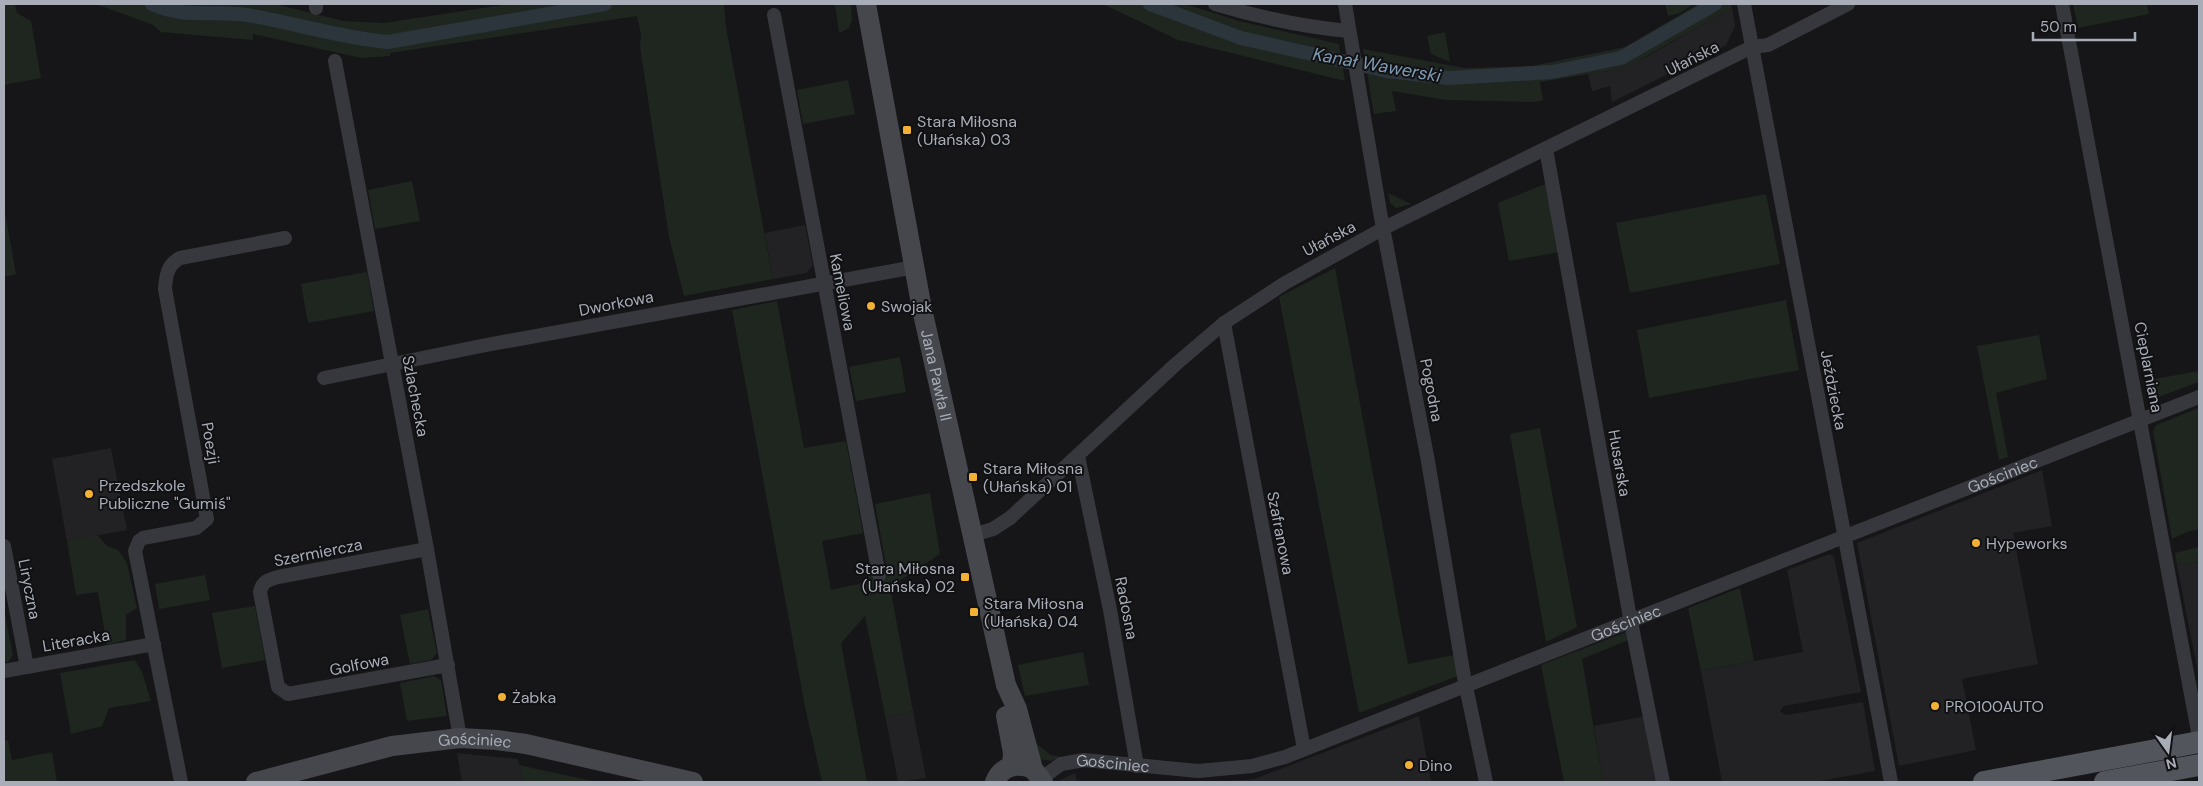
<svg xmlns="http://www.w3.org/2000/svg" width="2203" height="786" viewBox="0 0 2203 786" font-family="'DM Sans',sans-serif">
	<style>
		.built { fill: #222225 }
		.green { fill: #1e261f }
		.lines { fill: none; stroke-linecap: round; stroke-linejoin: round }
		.canal { stroke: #2c353c; stroke-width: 14 }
		.street { stroke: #37383d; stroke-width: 14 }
		.secondary { stroke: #45474d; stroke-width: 20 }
		.primary { stroke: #53555c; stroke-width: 22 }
		.poi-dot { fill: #f2b134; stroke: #111113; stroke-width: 2 }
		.labels { text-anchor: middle; stroke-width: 4; stroke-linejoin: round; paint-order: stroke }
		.street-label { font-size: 16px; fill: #a8adb8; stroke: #111113 }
		.poi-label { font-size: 16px; fill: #a8adb8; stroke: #111113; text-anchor: start }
		.water-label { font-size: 18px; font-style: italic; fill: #7f9bb3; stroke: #111113 }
	</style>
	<rect width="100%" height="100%" fill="#161618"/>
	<g class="built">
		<path d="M1732 8 1735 26 1726 45 1612 102 1610 86 1592 91 1588 74 1620 69 1648 56Z"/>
		<path d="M805 225 813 265 806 273 773 279 765 233Z"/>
		<path d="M111 448 127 530 67 541 52 459Z"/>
		<path d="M2042 470 2052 526 2013 533 2038 664 1962 679 1976 750 1899 766 1857 543Z"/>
		<path d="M1830 554 1834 557 1861 692 1784 706 1780 711 1786 715 1863 702 1875 771 1815 782H1722L1701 671 1803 652 1787 570Z"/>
		<path d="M2199 562V678L2177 565Z"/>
		<path d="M913 711 926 778 898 782 886 720 890 716Z"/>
		<path d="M1419 716 1431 782H1216L1254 779Z"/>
		<path d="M1646 716 1658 782H1603L1594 726Z"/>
		<path d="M457 753 518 759 523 782H462Z"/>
		<path d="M1075 773 1077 782H1058V781Z"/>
	</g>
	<g class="green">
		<path d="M4 4H15L17 13 31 21 41 78 4 85Z"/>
		<path d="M96 4H275L343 21 384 23 509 4H724L726 27 773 279 684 296 669 237 640 47 641 34 637 16 390 53V56L361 58 253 34V40L161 32 153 25Z"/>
		<path d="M835 4H851L852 20 849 28 839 33Z"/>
		<path d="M1103 4H1185L1239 21 1339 44 1345 81 1178 40Z"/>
		<path d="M1665 4H1691L1692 5 1680 13 1668 16Z"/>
		<path d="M1698 4H1731L1732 8 1634 63 1620 69 1540 82 1543 100 1535 102 1446 100 1392 91 1396 111 1374 114 1363 49 1464 68 1532 66 1625 47Z"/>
		<path d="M2073 4H2147L2149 14 2078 28Z"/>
		<path d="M1445 32 1450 62 1431 54 1427 36Z"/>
		<path d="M848 80 855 114 803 124 797 90Z"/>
		<path d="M412 181 420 221 375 229 368 190Z"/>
		<path d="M1548 183 1560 252 1509 261 1498 203Z"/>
		<path d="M1388 193 1411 204 1396 208 1390 203Z"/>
		<path d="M1766 194 1780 264 1630 293 1616 223Z"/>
		<path d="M4 207 16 274 4 277Z"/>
		<path d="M1335 268 1408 664 1454 655 1458 676 1359 713 1279 297Z"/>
		<path d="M367 272 374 311 308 323 301 284Z"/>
		<path d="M1786 300 1799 370 1649 398 1637 330Z"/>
		<path d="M777 301 804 448 846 441 863 533 822 541 831 590 863 583 871 574 887 571 875 504 930 493 940 554 890 587 913 711 890 716 886 720 865 616 841 643 867 782H822L805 707 732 310Z"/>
		<path d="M2039 335 2047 379 1996 393 2008 457 1999 460 1977 346Z"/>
		<path d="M900 357 906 392 856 401 849 367Z"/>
		<path d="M2199 371V382L2153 399 2147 396 2144 381Z"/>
		<path d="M2199 408V529L2187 532 2172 539 2153 431 2156 425Z"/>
		<path d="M1540 428 1577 627 1546 642 1510 434Z"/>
		<path d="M97 535 107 546 118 550 127 563 137 608 126 615V640L107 645 98 592 76 595 67 541Z"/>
		<path d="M2199 547V562L2177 565 2175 553Z"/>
		<path d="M205 575 210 600 159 609 155 584Z"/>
		<path d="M1740 588 1754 661 1701 671 1688 608Z"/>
		<path d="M255 606 265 660 222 668 212 613Z"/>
		<path d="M4 609 13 655 8 662 4 663Z"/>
		<path d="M428 609 437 653 431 660 410 664 400 615Z"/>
		<path d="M1629 631 1631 639 1582 659 1603 782H1564L1541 665Z"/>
		<path d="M1083 652 1089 685 1025 696 1018 665Z"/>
		<path d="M135 660 142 672 151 701 109 708 102 726 71 734 60 673Z"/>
		<path d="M434 676 441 680 447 716 407 721 400 683Z"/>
		<path d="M8 740 12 760 52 752 57 782H4V741Z"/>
		<path d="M1031 740 1051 755 1061 757 1051 761 1040 759Z"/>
		<path d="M519 765 592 781 595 782H523Z"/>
	</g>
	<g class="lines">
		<g class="canal">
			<path d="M152 4C186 20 218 9 253 16 298 24 342 38 388 42L605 4"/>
			<path d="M1150 4 1241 38 1387 71 1449 78 1552 72 1621 58 1715 4"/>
		</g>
		<g class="street">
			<path d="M316 4V8"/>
			<path d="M1215 4C1258 17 1305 27 1349 31"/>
			<path d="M1345 4 1380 212 1428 461 1464 677 1486 782"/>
			<path d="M1744 4 1891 782"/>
			<path d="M2062 4 2199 737"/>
			<path d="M774 15 879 575"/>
			<path d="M335 61 427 549 460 738"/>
			<path d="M1546 149 1629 612 1663 782"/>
			<path d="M1224 323 1304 749"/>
			<path d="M324 378 481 346 915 267"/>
			<path d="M1078 456 1110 610 1137 766"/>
			<path d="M973 535 993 529 1010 518 1176 364 1224 323 1285 283 1384 228 1752 47 1768 45 1848 4"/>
			<path d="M4 546 27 667"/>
			<path d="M427 549 278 577C267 580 262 582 260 592L278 687 288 694 448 665"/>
			<path d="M4 671 154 644"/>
			<path id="s1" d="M1042 778 1061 764 1084 760 1198 771 1252 766 1285 757 2199 397"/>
			<path d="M181 782 135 551 139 541 143 538 196 528 207 519 165 289C166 276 167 265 180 258L285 238"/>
		</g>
		<g class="secondary">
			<path id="s2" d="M866 4 922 309 1006 685 1017 709 1033 769"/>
			<path d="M1006 716 1013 753 1012 766"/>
			<path id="s3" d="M256 782 392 746 460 738 497 740 526 744 693 782"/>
			<path d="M995 782C1001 766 1018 762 1033 769L1043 782"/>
		</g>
		<g class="primary">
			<path d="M1984 782 2199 742"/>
			<path d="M2105 782 2199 765"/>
		</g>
	</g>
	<g class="poi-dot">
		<rect x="902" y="125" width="10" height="10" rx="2.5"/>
		<circle cx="871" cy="306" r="5"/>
		<rect x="968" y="472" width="10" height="10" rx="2.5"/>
		<circle cx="89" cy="494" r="5"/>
		<circle cx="1976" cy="543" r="5"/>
		<rect x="960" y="572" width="10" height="10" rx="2.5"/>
		<rect x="969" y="607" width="10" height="10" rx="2.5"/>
		<circle cx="502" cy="697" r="5"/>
		<circle cx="1935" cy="706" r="5"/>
		<circle cx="1409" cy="765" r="5"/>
	</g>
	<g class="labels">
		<g class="street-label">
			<text transform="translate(1692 58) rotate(-27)" y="6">Ułańska</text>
			<text transform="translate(1329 238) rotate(-28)" y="6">Ułańska</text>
			<text transform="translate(843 292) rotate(79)" y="6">Kameliowa</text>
			<text transform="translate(616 303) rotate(-11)" y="6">Dworkowa</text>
			<text transform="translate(2149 367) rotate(79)" y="6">Cieplarniana</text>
			<text dy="6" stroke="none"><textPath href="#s2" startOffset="378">Jana Pawła II</textPath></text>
			<text transform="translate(1432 390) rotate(79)" y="6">Pogodna</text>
			<text transform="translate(1834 390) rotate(79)" y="6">Jeździecka</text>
			<text transform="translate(416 396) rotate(79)" y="6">Szlachecka</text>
			<text transform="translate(211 443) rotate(80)" y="6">Poezji</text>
			<text transform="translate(1620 463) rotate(80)" y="6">Husarska</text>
			<text dy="6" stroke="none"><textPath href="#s1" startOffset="1021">Gościniec</textPath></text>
			<text transform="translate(1281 533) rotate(79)" y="6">Szafranowa</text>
			<text transform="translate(318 552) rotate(-11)" y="6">Szermiercza</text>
			<text transform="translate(30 589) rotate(79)" y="6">Liryczna</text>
			<text transform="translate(1127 608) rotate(79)" y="6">Radosna</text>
			<text dy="6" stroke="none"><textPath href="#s1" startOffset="616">Gościniec</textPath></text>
			<text transform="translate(76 640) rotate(-10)" y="6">Literacka</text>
			<text transform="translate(359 664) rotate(-11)" y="6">Golfowa</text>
			<text dy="6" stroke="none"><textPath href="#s3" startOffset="224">Gościniec</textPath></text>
			<text dy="6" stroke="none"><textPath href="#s1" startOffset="76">Gościniec</textPath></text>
		</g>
		<g class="poi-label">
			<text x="917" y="127">Stara Miłosna<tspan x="917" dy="18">(Ułańska) 03</tspan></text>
			<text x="881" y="312">Swojak</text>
			<text x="983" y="474">Stara Miłosna<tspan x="983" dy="18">(Ułańska) 01</tspan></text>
			<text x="99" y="491">Przedszkole<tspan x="99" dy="18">Publiczne "Gumiś"</tspan></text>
			<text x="1986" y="549">Hypeworks</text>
			<text x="955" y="574" text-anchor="end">Stara Miłosna<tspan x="955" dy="18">(Ułańska) 02</tspan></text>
			<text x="984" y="609">Stara Miłosna<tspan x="984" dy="18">(Ułańska) 04</tspan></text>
			<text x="512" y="703">Żabka</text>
			<text x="1945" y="712">PRO100AUTO</text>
			<text x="1419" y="771">Dino</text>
		</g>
		<g class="water-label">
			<text transform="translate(1377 65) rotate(10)" y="6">Kanał Wawerski</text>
		</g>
	</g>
	<rect width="2203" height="786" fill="none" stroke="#a8adb8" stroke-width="10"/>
	<g transform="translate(2168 751) rotate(166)" stroke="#111113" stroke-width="4" paint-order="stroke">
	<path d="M0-4L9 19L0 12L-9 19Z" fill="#a8adb8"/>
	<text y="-8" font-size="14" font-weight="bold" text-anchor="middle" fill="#a8adb8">N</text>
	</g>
	<path d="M2033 32v8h102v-8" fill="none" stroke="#a8adb8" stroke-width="2.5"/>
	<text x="2040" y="32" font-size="15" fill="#a8adb8" stroke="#111113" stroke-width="4" paint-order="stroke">50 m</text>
</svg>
